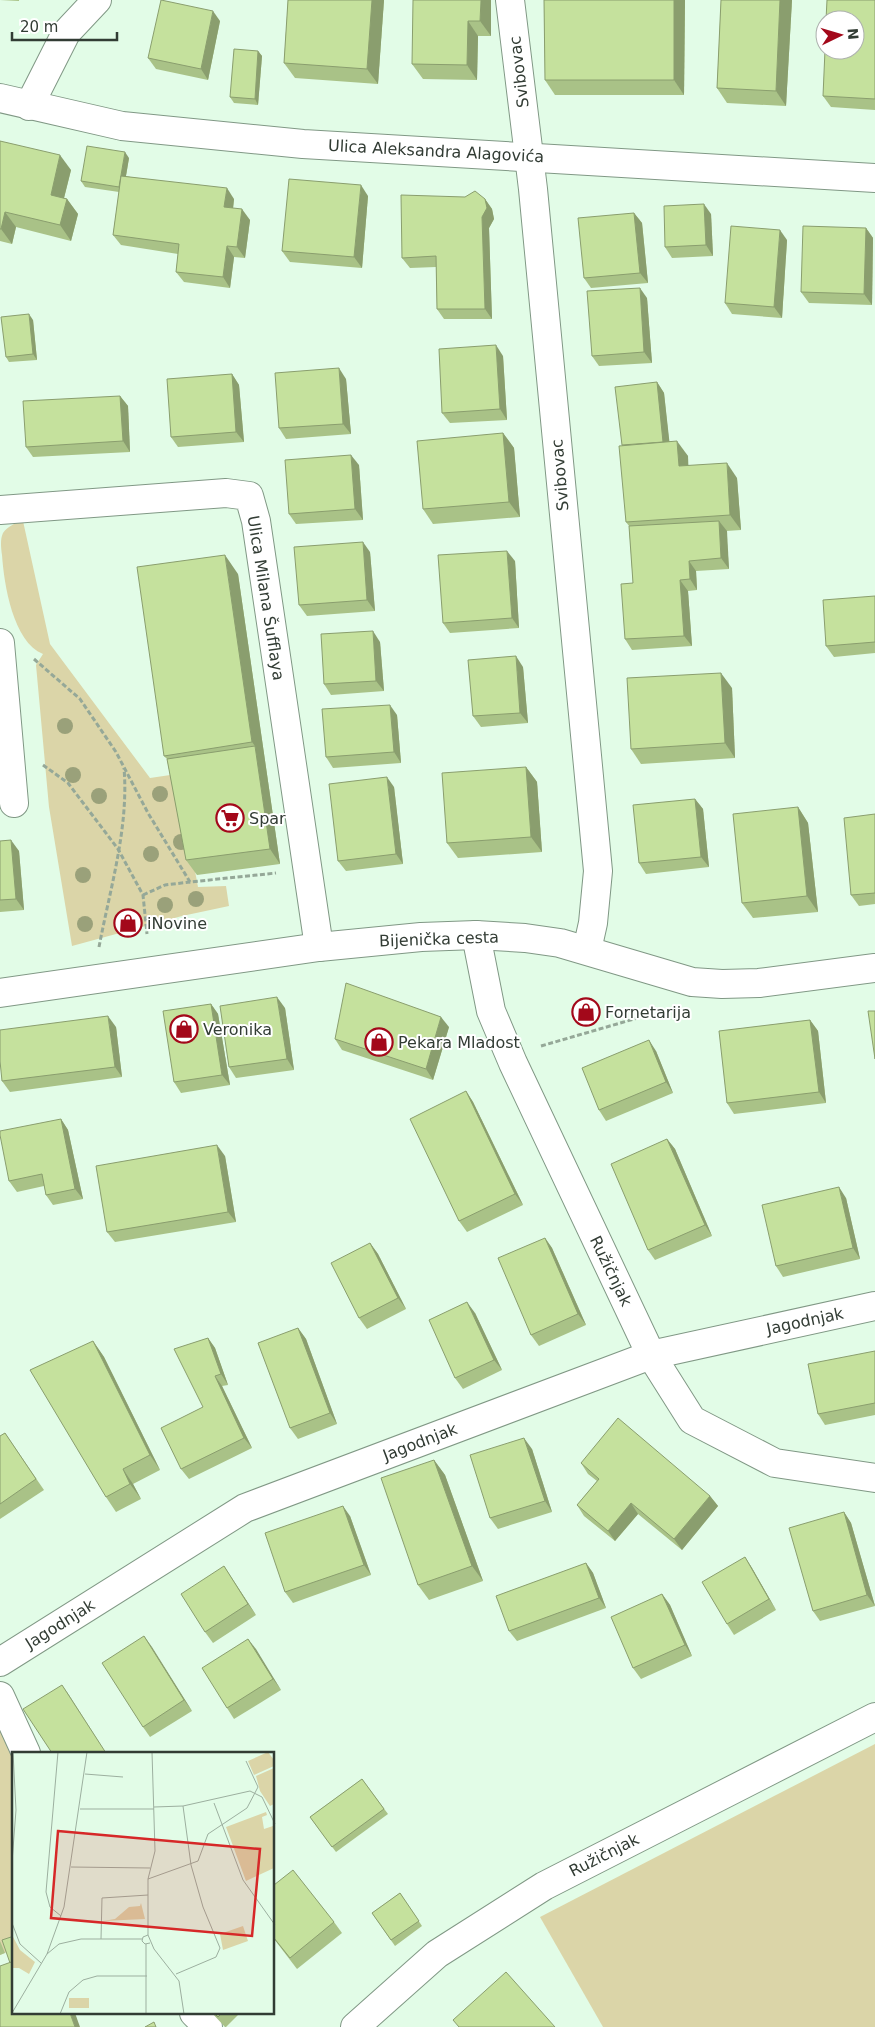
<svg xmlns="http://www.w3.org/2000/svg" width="875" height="2027" font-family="'DejaVu Sans',sans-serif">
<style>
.green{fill:#dbd5a8}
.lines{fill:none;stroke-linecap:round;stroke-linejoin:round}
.minor-casing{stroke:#809885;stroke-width:30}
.major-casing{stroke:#809885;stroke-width:30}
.path{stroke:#95a898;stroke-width:3;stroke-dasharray:5 2.5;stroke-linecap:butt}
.minor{stroke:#fff;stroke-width:28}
.major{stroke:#fff;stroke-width:28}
.tree{fill:#9aa17a}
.wall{fill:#a9c287}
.shaded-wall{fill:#8a9e6e}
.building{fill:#c5e19d;stroke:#8a9e6e}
.labels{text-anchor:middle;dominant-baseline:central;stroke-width:4;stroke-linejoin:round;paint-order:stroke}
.street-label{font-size:16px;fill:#323c34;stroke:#fff}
.poi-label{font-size:16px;fill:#323c34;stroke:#fff;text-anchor:start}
.inset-road{fill:none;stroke:#9caf9f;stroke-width:1}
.view{fill:#d62828;fill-opacity:0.15;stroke:#d62828;stroke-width:2.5}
.inset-edge{fill:none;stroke:#323c34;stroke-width:2.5}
</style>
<rect width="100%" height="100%" fill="#e2fce7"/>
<g class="green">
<path d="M23,521L50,644L150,778L177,774L198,887L226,886L229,906L182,916L72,946L49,807L36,665L43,654C13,642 4,584 2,555C1,548 0,539 3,533C8,526 15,523 23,521Z"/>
<polygon points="0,1729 14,1760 14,1949 0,1955"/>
<polygon points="875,1744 875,2027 603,2027 540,1917"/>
</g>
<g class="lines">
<g class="minor-casing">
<g id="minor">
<polyline points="510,0 533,189 598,871 593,923 587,950"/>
<polyline points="0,98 122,126 303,144 875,178"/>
<polyline points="29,106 66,33 97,0"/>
<polyline points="0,510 226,493 249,496 256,521 319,947"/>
<polyline points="0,643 14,803"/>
<polyline points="476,935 491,1011 513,1063 651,1355 692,1420 775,1463 875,1478"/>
<polyline points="0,1662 245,1508 651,1355 875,1306"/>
<polyline points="0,1696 26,1753"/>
<polyline points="194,2013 208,2027"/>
<polyline points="355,2027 437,1954 544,1886 875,1717"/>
</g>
</g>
<g class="major-casing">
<polyline id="major" points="0,993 319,947 421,937 476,935 525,938 560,943 692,982 722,984 759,983 875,968"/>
</g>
<g class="path">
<polyline points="34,659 80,699 116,752 148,813 190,882 276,873"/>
<polyline points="43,765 68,783 118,849 143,895 147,934"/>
<polyline points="143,895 165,885 190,882"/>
<path d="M99,947C110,889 129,827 124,768"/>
<polyline points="541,1046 641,1017"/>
</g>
<use href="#minor" class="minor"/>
<use href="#major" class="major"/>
</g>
<g class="tree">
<circle cx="65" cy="726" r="8"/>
<circle cx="73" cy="775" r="8"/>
<circle cx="160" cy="794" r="8"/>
<circle cx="99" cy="796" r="8"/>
<circle cx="181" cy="842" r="8"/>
<circle cx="151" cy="854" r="8"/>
<circle cx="83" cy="875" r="8"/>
<circle cx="196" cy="899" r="8"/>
<circle cx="165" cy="905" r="8"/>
<circle cx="85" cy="924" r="8"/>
</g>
<g class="wall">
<polygon points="0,0 19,0 19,1"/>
<polygon points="288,0 384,0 378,84 295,78 284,63"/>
<polygon points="491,0 491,36 478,36 477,80 423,79 412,64"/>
<polygon points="544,0 685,0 684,95 555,95 545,80"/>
<polygon points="721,0 792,0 786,106 727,103 717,88"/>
<polygon points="875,0 875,110 831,107 823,96"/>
<polygon points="220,21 208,80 156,69 148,58"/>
<polygon points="258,51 262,56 258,105 234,103 230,97"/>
<polygon points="0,141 71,170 64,198 67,199 78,214 71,241 16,227 12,244 0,241"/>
<polygon points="129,158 126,176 234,199 233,208 250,220 245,258 234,257 230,288 184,282 176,272 178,254 121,245 113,235 119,192 85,187 81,181"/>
<polygon points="368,196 362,268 290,262 282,251"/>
<polygon points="485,199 492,209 494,219 489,228 492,319 444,319 437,309 436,267 410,268 402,258"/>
<polygon points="634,213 642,223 648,283 591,288 584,278"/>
<polygon points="711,214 713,256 672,258 665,247"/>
<polygon points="866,228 873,238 872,305 809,303 801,292"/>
<polygon points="787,240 782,318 732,314 725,303"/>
<polygon points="647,298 652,363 599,366 592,356"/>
<polygon points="33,320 37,360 9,362 6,357"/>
<polygon points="503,356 507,420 450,423 442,413"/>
<polygon points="232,374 239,385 244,442 178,447 171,437"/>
<polygon points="346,379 351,434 286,439 279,428"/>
<polygon points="657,382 664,393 669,441 688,456 688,466 737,478 741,530 726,531 729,569 696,571 697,590 688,591 692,646 632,650 625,639 633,583 629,526 626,522 622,445"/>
<polygon points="120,396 128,406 130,452 33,457 26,447"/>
<polygon points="503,433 514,448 520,517 433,524 423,509"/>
<polygon points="359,465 363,520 296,524 289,514"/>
<polygon points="370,552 375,611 307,616 299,605"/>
<polygon points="515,561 519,628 450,633 443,623"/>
<polygon points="238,574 280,864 197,875 186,860 167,759 164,756"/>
<polygon points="875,596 875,653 834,657 826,646"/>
<polygon points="380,642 384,691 331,695 324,684"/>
<polygon points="523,667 528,723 481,727 473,716"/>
<polygon points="732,688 735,758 641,764 631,749"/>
<polygon points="397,715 401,763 333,768 326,757"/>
<polygon points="526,767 537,782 542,852 458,858 447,843"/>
<polygon points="394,787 403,864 346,871 338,861"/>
<polygon points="695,799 703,809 709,867 646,874 639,863"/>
<polygon points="798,807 808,823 818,912 753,918 742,903"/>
<polygon points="875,814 875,904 859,906 851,895"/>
<polygon points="0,841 19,851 24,910 0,912"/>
<polygon points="211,1004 218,1014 230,1085 181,1093 174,1082"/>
<polygon points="285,1008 294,1070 236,1078 229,1067"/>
<polygon points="810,1020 818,1031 826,1103 734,1114 727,1103"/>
<polygon points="116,1027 122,1077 10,1092 2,1081"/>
<polygon points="449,1027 433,1080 342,1050 335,1039"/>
<polygon points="656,1051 673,1093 606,1121 599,1110"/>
<polygon points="466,1091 473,1102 523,1205 467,1232 459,1221"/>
<polygon points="61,1119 68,1130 83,1199 53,1205 46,1195 44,1186 17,1192 9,1181"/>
<polygon points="667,1139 675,1149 712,1236 655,1260 648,1250"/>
<polygon points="225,1156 236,1222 115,1242 107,1232"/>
<polygon points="846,1198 860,1259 783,1277 776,1266"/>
<polygon points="545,1238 552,1248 586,1325 539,1346 531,1335"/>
<polygon points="370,1243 378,1254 406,1309 367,1329 359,1318"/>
<polygon points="475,1313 502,1370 463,1389 455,1378"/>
<polygon points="298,1328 306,1339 337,1424 298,1439 290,1428"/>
<polygon points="208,1338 215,1348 228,1385 222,1386 252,1448 189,1479 181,1469 203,1407"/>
<polygon points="93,1341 104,1357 160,1470 133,1484 141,1499 116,1512 106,1497"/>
<polygon points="875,1351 875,1415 825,1425 818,1414"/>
<polygon points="5,1433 44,1490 0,1519 0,1436"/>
<polygon points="532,1449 552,1512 498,1529 490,1518"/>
<polygon points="434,1460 445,1475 483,1581 429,1600 418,1585"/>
<polygon points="581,1463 710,1496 718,1506 682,1550 638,1514 615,1541 584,1516 577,1505 597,1481 588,1474"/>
<polygon points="844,1512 851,1523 875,1606 820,1621 813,1611"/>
<polygon points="350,1516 371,1575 293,1603 285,1592"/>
<polygon points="745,1557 752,1568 776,1610 734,1635 727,1624"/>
<polygon points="586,1563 593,1573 606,1608 517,1641 509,1631"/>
<polygon points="224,1566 256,1615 213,1643 205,1632"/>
<polygon points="662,1594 670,1605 692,1656 641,1679 633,1668"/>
<polygon points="144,1636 192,1711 150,1737 143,1727"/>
<polygon points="248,1639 281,1690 234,1719 227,1708"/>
<polygon points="362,1779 388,1814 336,1852 310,1817"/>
<polygon points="274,1885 334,1922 342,1933 297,1969 274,1939"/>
<polygon points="400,1893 422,1926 395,1946 372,1913"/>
<polygon points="0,1941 5,1953 0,1955"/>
<polygon points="212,2013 240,2013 226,2027 225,2027"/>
</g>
<g class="shaded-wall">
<polygon points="372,0 384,0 378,84 367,69"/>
<polygon points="481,0 491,0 491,36 480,21"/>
<polygon points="674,0 685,0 684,95 674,80"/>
<polygon points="780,0 792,0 786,106 776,91"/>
<polygon points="213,11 220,21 208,80 201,69"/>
<polygon points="468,21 478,36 477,80 467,65"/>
<polygon points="258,51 262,56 258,105 255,99"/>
<polygon points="125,152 129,158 123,193 119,187"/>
<polygon points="60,155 71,170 61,210 51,195"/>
<polygon points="361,185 368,196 362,268 354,257"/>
<polygon points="227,188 234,199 232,218 224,207"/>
<polygon points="67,199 78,214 71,241 60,225"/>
<polygon points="485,199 492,209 494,219 489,228 492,319 485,309 482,217"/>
<polygon points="704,204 711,214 713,256 706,245"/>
<polygon points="242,209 250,220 245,258 237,247"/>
<polygon points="5,212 16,227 12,244 1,229"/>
<polygon points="634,213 642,223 648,283 640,273"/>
<polygon points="866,228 873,238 872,305 864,294"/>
<polygon points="780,230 787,240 782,318 774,307"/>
<polygon points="227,246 234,257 230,288 223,277"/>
<polygon points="640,288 647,298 652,363 644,352"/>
<polygon points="29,314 33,320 37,360 33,354"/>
<polygon points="496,345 503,356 507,420 500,409"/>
<polygon points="339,368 346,379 351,434 343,424"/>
<polygon points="232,374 239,385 244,442 236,432"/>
<polygon points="657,382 664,393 671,456 663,446"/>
<polygon points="120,396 128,406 130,452 123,441"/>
<polygon points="503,433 514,448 520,517 509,502"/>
<polygon points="677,441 688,456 689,481 679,466"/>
<polygon points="351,455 359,465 363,520 355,509"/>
<polygon points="727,463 737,478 741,530 730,515"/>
<polygon points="719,521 727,531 729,569 721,558"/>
<polygon points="363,542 370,552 375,611 367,600"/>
<polygon points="507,551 515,561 519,628 512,618"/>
<polygon points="225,555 238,574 280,864 270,849 255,746 252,742"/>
<polygon points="689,561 696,571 697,590 690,579"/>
<polygon points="680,580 688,591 692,646 684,636"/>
<polygon points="373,631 380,642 384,691 376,681"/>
<polygon points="516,656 523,667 528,723 520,713"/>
<polygon points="721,673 732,688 735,758 725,743"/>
<polygon points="390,705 397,715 401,763 394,752"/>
<polygon points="526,767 537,782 542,852 531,837"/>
<polygon points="387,777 394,787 403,864 396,854"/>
<polygon points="695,799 703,809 709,867 701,857"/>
<polygon points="798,807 808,823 818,912 807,896"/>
<polygon points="11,840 19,851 24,910 16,899"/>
<polygon points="277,997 285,1008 294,1070 287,1059"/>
<polygon points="211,1004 218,1014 230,1085 222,1075"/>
<polygon points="108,1016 116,1027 122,1077 115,1067"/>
<polygon points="441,1017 449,1027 433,1080 426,1069"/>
<polygon points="810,1020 818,1031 826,1103 819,1092"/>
<polygon points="649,1040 656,1051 673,1093 666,1082"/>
<polygon points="466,1091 473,1102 523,1205 515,1194"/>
<polygon points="61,1119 68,1130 83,1199 75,1189"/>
<polygon points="667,1139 675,1149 712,1236 705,1225"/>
<polygon points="217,1145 225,1156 236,1222 228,1212"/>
<polygon points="839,1187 846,1198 860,1259 853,1248"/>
<polygon points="545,1238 552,1248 586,1325 578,1314"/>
<polygon points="370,1243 378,1254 406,1309 398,1298"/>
<polygon points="467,1302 475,1313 502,1370 494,1360"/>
<polygon points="298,1328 306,1339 337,1424 330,1413"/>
<polygon points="208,1338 215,1348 228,1385 221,1374"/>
<polygon points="93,1341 104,1357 160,1470 150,1455"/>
<polygon points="215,1376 222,1386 252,1448 244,1438"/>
<polygon points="524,1438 532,1449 552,1512 545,1501"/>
<polygon points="434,1460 445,1475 483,1581 472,1566"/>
<polygon points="123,1469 133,1484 141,1499 130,1484"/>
<polygon points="710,1496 718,1506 682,1550 674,1539"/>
<polygon points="631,1503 638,1514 615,1541 608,1531"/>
<polygon points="343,1506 350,1516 371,1575 364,1565"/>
<polygon points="844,1512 851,1523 875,1606 867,1595"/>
<polygon points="745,1557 752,1568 776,1610 769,1599"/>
<polygon points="586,1563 593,1573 606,1608 599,1598"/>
<polygon points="224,1566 231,1577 256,1615 248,1604"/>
<polygon points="662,1594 670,1605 692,1656 685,1645"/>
<polygon points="144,1636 152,1647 192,1711 184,1700"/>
<polygon points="248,1639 256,1649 281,1690 273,1679"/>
<polygon points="62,1685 69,1695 106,1753"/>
<polygon points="70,2013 75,2013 80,2027 75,2027"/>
</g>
<g class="building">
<polygon points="161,0 213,11 201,69 148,58"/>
<polygon points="288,0 372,0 367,69 284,63"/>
<polygon points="413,0 481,0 480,21 468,21 467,65 412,64"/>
<polygon points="544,0 674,0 674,80 545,80"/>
<polygon points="721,0 780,0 776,91 717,88"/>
<polygon points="827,0 875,0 875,99 823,96 825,50 855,50 855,20 826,20"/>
<polygon points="234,49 258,51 255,99 230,97"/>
<polygon points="0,141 60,155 51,195 67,199 60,225 5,212 1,229 0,229"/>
<polygon points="87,146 125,152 119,187 81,181"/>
<polygon points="121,176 227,188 224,207 242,209 237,247 227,246 223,277 176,272 179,244 113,235"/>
<polygon points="289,179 361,185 354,257 282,251"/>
<polygon points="475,191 485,199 487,208 482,217 485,309 437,309 436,256 402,258 401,195 465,197"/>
<polygon points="704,204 706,245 665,247 664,206"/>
<polygon points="634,213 640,273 584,278 578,218"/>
<polygon points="731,226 780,230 774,307 725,303"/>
<polygon points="803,226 866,228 864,294 801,292"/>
<polygon points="640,288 644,352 592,356 587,291"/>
<polygon points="29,314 33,354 6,357 1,317"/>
<polygon points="496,345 500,409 442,413 439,349"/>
<polygon points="339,368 343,424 279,428 275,373"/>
<polygon points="232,374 236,432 171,437 167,379"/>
<polygon points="657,382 663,442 622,445 615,387"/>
<polygon points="120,396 123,441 26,447 23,401"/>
<polygon points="503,433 509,502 423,509 417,441"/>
<polygon points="677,441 679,466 727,463 730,515 626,522 619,446"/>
<polygon points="351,455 355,509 289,514 285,460"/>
<polygon points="719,521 721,558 689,561 690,579 680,580 684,636 625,639 621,584 633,583 629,526"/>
<polygon points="363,542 367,600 299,605 294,547"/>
<polygon points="507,551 512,618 443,623 438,555"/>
<polygon points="225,555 252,742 164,756 137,567"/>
<polygon points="875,596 875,642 826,646 823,600"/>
<polygon points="373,631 376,681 324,684 321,634"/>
<polygon points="516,656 520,713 473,716 468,660"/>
<polygon points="721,673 725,743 631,749 627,678"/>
<polygon points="390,705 394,752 326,757 322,709"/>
<polygon points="255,746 270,849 186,860 167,759"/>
<polygon points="526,767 531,837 447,843 442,773"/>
<polygon points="387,777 396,854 338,861 329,784"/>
<polygon points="695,799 701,857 639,863 633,805"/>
<polygon points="798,807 807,896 742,903 733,814"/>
<polygon points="875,814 875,893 851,895 844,818"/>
<polygon points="11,840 16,899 0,900 0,841"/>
<polygon points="346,983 441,1017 426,1069 335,1039"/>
<polygon points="277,997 287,1059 229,1067 220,1006"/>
<polygon points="211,1004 222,1075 174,1082 163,1011"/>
<polygon points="868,1011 875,1011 875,1059"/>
<polygon points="108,1016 115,1067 2,1081 0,1061 0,1030"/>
<polygon points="810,1020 819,1092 727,1103 719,1031"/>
<polygon points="649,1040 666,1082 599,1110 582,1068"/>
<polygon points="466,1091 515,1194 459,1221 410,1119"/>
<polygon points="61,1119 75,1189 46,1195 42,1174 9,1181 0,1135 0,1131"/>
<polygon points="667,1139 705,1225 648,1250 611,1164"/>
<polygon points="217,1145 228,1212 107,1232 96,1166"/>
<polygon points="839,1187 853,1248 776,1266 762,1205"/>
<polygon points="545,1238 578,1314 531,1335 498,1258"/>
<polygon points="370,1243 398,1298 359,1318 331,1263"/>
<polygon points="467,1302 494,1360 455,1378 429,1320"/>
<polygon points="298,1328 330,1413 290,1428 258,1343"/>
<polygon points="208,1338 221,1374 215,1376 244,1438 181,1469 161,1428 203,1407 174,1349"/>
<polygon points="93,1341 150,1455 123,1469 130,1484 106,1497 30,1370"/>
<polygon points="875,1351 875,1403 818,1414 808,1364"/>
<polygon points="618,1418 710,1496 674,1539 631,1503 608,1531 577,1505 599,1479 581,1463"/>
<polygon points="5,1433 36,1479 0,1504 0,1436"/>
<polygon points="524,1438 545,1501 490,1518 470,1455"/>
<polygon points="434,1460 472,1566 418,1585 381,1478"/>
<polygon points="343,1506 364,1565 285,1592 265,1533"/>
<polygon points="844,1512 867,1595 813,1611 789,1528"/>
<polygon points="745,1557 769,1599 727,1624 702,1582"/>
<polygon points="586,1563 599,1598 509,1631 496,1596"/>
<polygon points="224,1566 248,1604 205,1632 181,1594"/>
<polygon points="662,1594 685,1645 633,1668 611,1617"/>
<polygon points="144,1636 184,1700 143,1727 102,1663"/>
<polygon points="248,1639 273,1679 227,1708 202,1668"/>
<polygon points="62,1685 106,1753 52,1753 23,1709"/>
<polygon points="362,1779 384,1809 332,1847 310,1817"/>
<polygon points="293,1870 334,1922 290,1958 274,1938 274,1885"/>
<polygon points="400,1893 419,1921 391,1940 372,1913"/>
<polygon points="14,1936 14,1961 10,1963 2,1940"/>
<polygon points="14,1961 14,2013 70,2013 75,2027 0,2027 0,1966"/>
<polygon points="506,1972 555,2027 459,2027 453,2020"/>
<polygon points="214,2013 222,2013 218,2017"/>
<polygon points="154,2022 156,2027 145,2027"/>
</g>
<defs>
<g id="supermarket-ring" transform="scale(1.4375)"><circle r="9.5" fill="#fff" stroke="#a3081a" stroke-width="1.5"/><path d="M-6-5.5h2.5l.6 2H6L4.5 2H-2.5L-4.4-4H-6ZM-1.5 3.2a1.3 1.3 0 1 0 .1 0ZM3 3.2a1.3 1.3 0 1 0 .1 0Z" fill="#a3081a"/></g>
<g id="shop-ring" transform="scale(1.4375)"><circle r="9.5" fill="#fff" stroke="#a3081a" stroke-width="1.5"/><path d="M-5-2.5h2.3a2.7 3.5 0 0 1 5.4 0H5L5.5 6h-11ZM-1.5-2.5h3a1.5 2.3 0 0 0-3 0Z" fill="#a3081a"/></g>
</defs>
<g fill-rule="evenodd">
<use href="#supermarket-ring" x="230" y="818"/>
<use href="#shop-ring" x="128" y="923"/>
<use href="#shop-ring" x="586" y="1012"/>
<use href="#shop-ring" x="184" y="1029"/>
<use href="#shop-ring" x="379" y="1042"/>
</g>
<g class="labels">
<g class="street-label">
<text transform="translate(519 72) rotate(-97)">Svibovac</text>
<text transform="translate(436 151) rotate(3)">Ulica Aleksandra Alagovića</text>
<text transform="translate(560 475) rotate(-95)">Svibovac</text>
<text transform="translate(266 598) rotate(81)">Ulica Milana Šufflaya</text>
<text transform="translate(439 939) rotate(-2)">Bijenička cesta</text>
<text transform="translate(611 1271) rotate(64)">Ružičnjak</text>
<text transform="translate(805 1321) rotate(-12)">Jagodnjak</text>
<text transform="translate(420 1442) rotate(-21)">Jagodnjak</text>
<text transform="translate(60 1624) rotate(-32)">Jagodnjak</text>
<text transform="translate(604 1855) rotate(-27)">Ružičnjak</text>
</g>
<g class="poi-label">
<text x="249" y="818">Spar</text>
<text x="147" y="923">iNovine</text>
<text x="605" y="1012">Fornetarija</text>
<text x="203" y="1029">Veronika</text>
<text x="398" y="1042">Pekara Mladost</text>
</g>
</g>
<g transform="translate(12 1752)">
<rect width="262" height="262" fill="#e2fce7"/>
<path d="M256,0L262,8V14L242,23L236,9ZM262,16V52L258,54L248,39L244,24ZM254,60L255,63L250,65L252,77L261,74L262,77V116L234,129L214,75ZM129,151L133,167L91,169L103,167L117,155L128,154ZM231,174L236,189L211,198L208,182ZM0,183L8,198L23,210L17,222L7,216H0ZM57,246H77V256H57Z" fill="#dbd5a8"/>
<path class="inset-road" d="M46,0L34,140L38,155L49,164M140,0L143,99L136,127V183L142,197L167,229L172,262M73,22L111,25M202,51L231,128L263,173M142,55L171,54L238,39L250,45L263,72M68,57H142M0,110L4,58L1,0M59,115L138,116M136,127L186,109L196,82L235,56L246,35L234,9M0,171L8,192L29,211M136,183L131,185L130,189L133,192L138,191M89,187L90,146L136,143M35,202L52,155L75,0M164,222L204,205L208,196L191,155L179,113L171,54M0,261L35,202L47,192L69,187H130M48,262L57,240L71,228L85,224H135M134,262V192"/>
<path class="view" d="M46,79L248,97L240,184L39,166Z"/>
<rect width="262" height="262" class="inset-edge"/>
</g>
<g transform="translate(840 35) rotate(85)"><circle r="24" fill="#ffffff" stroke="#adb1ae"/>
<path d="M0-4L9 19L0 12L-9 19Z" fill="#a3081a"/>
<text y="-8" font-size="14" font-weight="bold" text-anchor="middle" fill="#323c34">N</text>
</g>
<path d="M12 32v8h105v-8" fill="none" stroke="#323c34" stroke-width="2.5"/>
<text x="20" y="32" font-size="15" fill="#323c34" stroke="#ffffff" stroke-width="4" paint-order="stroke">20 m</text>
</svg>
